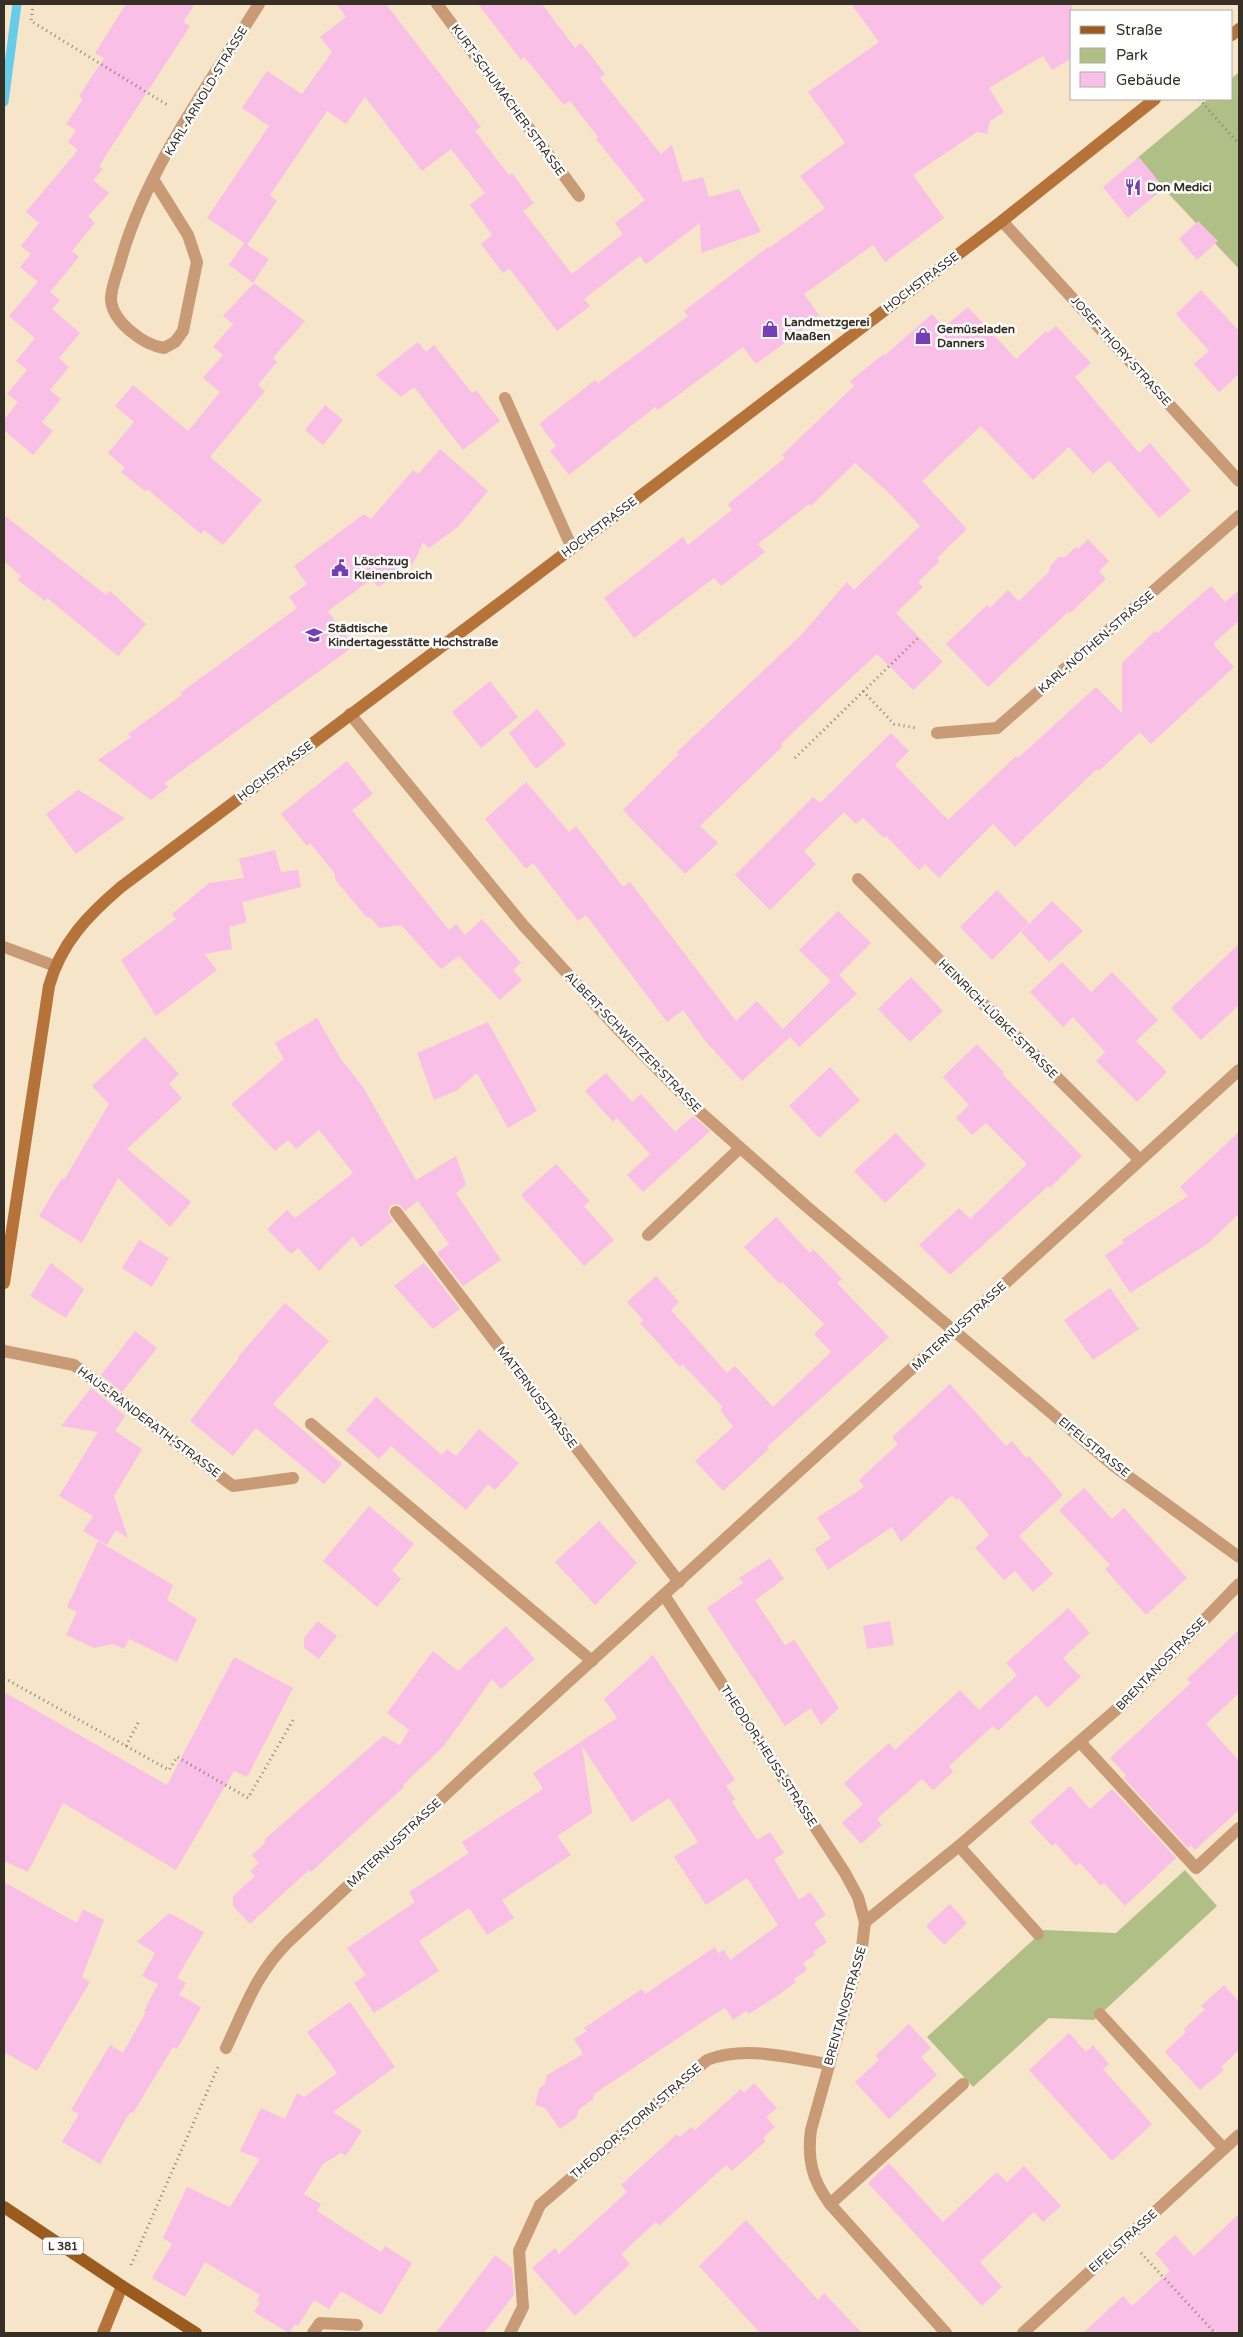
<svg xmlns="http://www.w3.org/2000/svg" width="1243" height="2337" font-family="'Varela Round',sans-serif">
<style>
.green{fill:#b0bf85}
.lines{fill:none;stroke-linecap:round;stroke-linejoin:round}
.stream{stroke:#65ccea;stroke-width:9}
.building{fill:#f9bfe6}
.path{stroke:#8d816f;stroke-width:3;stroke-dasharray:1 4;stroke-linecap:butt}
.lane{stroke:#c89a76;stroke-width:12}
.street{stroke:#c89a76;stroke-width:12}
.secondary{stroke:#b57239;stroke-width:12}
.primary{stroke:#9c5b1e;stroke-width:12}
.labels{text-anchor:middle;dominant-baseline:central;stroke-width:5;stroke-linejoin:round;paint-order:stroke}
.shield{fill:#fff;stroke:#726d66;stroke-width:1}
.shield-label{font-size:11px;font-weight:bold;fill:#362f25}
.street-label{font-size:12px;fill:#362f25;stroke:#fff}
.poi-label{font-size:12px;font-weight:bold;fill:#362f25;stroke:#fff;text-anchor:start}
</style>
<rect width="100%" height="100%" fill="#f7e5ca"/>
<g class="green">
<polygon points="1239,72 1239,269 1136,159 1208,99 1232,99 1232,78"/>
<polygon points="1185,1870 1217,1906 1094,2020 1049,2018 973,2087 927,2037 1044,1930 1116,1933"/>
</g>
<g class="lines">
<polyline class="stream" points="4,102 17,4"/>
</g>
<g class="building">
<polygon points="126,4 195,4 183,22 190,26 99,166 103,169 93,180 109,193 88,216 95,223 72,251 79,257 50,292 60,300 52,309 80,333 59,358 69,367 50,390 61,399 42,422 53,431 33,455 4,430 4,420 18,402 7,394 27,370 16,361 35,338 9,316 38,282 20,267 31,254 21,246 39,223 26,212 78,150 68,142 76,130 66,124 83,99 79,96 104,58 95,53"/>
<polygon points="336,4 386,4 481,127 475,131 509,175 512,173 534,203 523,211 572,274 623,234 615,223 645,200 596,139 598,137 570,101 564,105 524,57 521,60 478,4 542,4 575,48 581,43 605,74 600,78 661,154 672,145 683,182 703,177 709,197 739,189 761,232 701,253 700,223 646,264 640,256 584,299 590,306 557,331 509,268 503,273 481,244 492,235 470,205 485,193 451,149 422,171 365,97 346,124 327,111 270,195 277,201 247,245 269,259 253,283 229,265 244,243 246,244 207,218 269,126 242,108 267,71 302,94 332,52 320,37 346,17"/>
<polygon points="851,4 1072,4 1072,58 1052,70 1043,56 989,88 1004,112 990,121 987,134 977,132 913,175 944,218 885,262 873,245 804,294 819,315 807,324 809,325 756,364 743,347 658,410 655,407 569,475 550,451 556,446 539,424 595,380 598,383 688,316 684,311 769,246 769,248 825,208 800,176 845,143 808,92 879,42"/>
<polygon points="1139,157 1164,188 1128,218 1103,187"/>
<polygon points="1198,221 1218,241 1197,260 1179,239"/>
<polygon points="254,283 305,321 273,358 277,362 258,385 265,391 210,457 262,500 223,545 204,530 201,534 147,489 145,491 121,472 125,468 108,453 134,422 115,406 133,385 188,431 220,392 203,378 223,355 213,347 233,324 223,316"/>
<polygon points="1201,290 1239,331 1239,374 1219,392 1194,364 1209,351 1176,314"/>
<polygon points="968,307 1016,359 1046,331 1048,333 1056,326 1091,363 1075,377 1139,453 1150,443 1191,491 1159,518 1109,460 1093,474 1069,447 1033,480 981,426 922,481 967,529 937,558 940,561 918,582 923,587 896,613 943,662 913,690 877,654 823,704 781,744 783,746 700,826 718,843 685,874 623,810 679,754 677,752 801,635 847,582 854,590 920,526 891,495 855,463 811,506 809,504 758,544 765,552 721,586 714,578 634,638 604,598 683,537 688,545 732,510 728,504 785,458 782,455 854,386 850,381 884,354 885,355 932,314 944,327"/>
<polygon points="418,342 426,352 434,345 472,393 476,390 500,421 463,450 414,387 401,397 376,375"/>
<polygon points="325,405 343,420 323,445 305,430"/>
<polygon points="440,449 488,491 458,527 429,548 423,543 413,563 391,579 378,587 372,579 328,611 354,646 165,783 168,787 151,800 98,760 131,737 128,734 182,695 180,693 297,608 289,597 307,584 294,566 364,514 371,519 413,470 418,474"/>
<polygon points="4,515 106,595 110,591 146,624 118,656 47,598 45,601 18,580 21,576 4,561"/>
<polygon points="1088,539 1109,561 1099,571 1106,579 1069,614 1068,612 988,687 946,644 987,605 990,608 1008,590 1019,601 1049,572 1050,566 1059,557 1065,557 1076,547 1078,549"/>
<polygon points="1211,586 1225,602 1239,590 1239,621 1213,644 1234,667 1151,744 1140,732 1099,771 1097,769 1015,847 993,824 939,878 925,864 919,870 886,836 884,838 863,818 856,824 844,812 804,851 816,864 770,910 735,875 813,797 820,803 891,733 909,751 895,765 948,820 1016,756 1018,758 1096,687 1122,713 1122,663 1155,631 1157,633"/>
<polygon points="490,681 518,717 481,748 452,712"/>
<polygon points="537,709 566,744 536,769 509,733"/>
<polygon points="347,761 373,794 352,810 449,930 456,924 465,935 482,919 521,963 513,970 522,980 500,1000 459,956 441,969 401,925 379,928 371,918 366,917 335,879 335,874 310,843 307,846 281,814"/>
<polygon points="526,782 569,832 576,826 623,887 630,882 736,1021 757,1001 783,1029 831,981 799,950 838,911 871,943 839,975 857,994 799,1047 790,1037 742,1081 706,1042 683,1010 667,1022 586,915 578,921 533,863 526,869 485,819"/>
<polygon points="78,790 125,818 76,854 46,814"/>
<polygon points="275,850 281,872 298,870 301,887 242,902 247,922 229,927 232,949 204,954 217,970 156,1016 121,960 176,919 172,914 209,883 244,878 239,859"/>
<polygon points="997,890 1029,923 992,960 960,927"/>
<polygon points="1052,901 1083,931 1049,962 1021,932"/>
<polygon points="1239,944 1239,1005 1201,1040 1171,1008"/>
<polygon points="1062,962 1091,992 1112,972 1158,1020 1136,1041 1167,1072 1137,1102 1096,1061 1105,1052 1073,1017 1063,1027 1030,992"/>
<polygon points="911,977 943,1011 910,1042 878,1009"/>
<polygon points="317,1018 341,1059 363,1087 416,1180 456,1156 466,1185 456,1193 501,1260 463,1286 437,1253 449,1244 418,1201 405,1211 399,1204 391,1205 388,1213 393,1221 361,1247 353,1237 319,1271 298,1248 291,1254 267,1229 287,1210 295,1218 353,1173 319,1130 296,1149 288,1140 275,1151 231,1104 284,1059 275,1043"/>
<polygon points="488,1022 537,1111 508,1128 477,1073 456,1091 434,1100 417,1053"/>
<polygon points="145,1037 179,1074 169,1084 182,1098 127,1149 191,1202 170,1227 118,1178 82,1243 39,1216 62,1178 64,1180 109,1104 92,1086"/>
<polygon points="977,1044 1004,1073 1003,1075 1082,1156 1050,1188 1048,1186 950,1275 919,1245 959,1208 970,1219 1027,1164 986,1123 972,1135 956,1118 969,1105 943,1077"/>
<polygon points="830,1067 860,1100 819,1138 789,1106"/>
<polygon points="606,1073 632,1102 641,1094 675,1132 693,1116 710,1131 643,1192 627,1175 650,1154 617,1118 613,1122 585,1091"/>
<polygon points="1239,1132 1239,1214 1207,1244 1130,1293 1105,1255 1124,1243 1122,1240 1188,1196 1180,1187"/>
<polygon points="896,1133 926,1165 885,1203 854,1171"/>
<polygon points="556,1164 590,1201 584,1206 614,1240 584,1266 521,1195"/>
<polygon points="776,1217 810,1253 813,1249 842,1279 837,1283 889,1337 767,1447 769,1449 723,1491 695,1461 733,1427 720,1410 723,1407 682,1364 680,1367 640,1323 643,1320 627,1302 656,1276 679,1302 671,1310 727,1373 735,1366 773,1407 831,1352 814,1334 824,1324 782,1282 780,1284 744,1247"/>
<polygon points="139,1240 169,1258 152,1287 122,1268"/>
<polygon points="51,1263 84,1289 66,1318 30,1296"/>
<polygon points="424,1263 460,1309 433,1329 394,1286"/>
<polygon points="1110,1288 1139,1329 1093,1360 1064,1320"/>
<polygon points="285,1303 329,1341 273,1404 342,1464 324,1484 256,1428 233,1456 190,1421 239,1358 238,1357"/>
<polygon points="135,1331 157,1348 122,1392 101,1375"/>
<polygon points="950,1384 1006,1446 1012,1441 1026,1458 1029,1456 1063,1495 1019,1536 1053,1574 1033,1592 1015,1571 1004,1580 975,1548 989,1535 959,1498 957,1500 952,1495 901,1542 892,1527 828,1570 815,1549 831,1538 817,1518 864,1487 859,1480 898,1444 892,1437"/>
<polygon points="91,1388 125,1416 115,1431 142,1449 114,1496 128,1538 116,1530 107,1545 83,1531 93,1516 59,1496 98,1432 61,1426"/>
<polygon points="376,1397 442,1455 447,1449 456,1456 479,1429 519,1463 495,1490 488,1484 466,1510 391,1446 379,1459 346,1430"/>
<polygon points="1084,1488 1112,1519 1124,1508 1187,1578 1146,1615 1105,1569 1110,1565 1059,1510"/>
<polygon points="369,1506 414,1544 392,1570 401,1579 377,1607 323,1561"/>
<polygon points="599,1521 637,1563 595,1605 555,1562"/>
<polygon points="98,1541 173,1585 167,1600 197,1619 177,1662 129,1639 124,1649 113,1644 94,1648 66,1635 77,1612 67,1607"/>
<polygon points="770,1558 784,1579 755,1600 744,1584 785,1645 794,1640 798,1645 839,1708 821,1725 811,1708 785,1726 707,1608 743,1583 739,1578"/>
<polygon points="1068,1608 1090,1633 1063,1658 1081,1677 1047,1708 1036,1695 998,1731 993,1726 949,1766 953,1772 933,1790 922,1779 877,1819 882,1825 861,1844 842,1823 863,1804 844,1783 889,1743 895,1750 960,1690 979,1710 1017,1675 1006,1663"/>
<polygon points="318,1621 337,1636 319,1659 304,1648 304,1638"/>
<polygon points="890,1621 894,1645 867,1649 863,1626"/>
<polygon points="506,1626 535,1659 501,1689 492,1679 443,1747 403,1785 404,1787 311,1872 309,1870 250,1924 233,1906 233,1896 255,1876 250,1871 259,1863 252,1855 266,1842 264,1840 383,1736 400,1745 409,1730 387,1713 433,1651 458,1671"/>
<polygon points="1239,1630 1239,1693 1206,1724 1239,1761 1239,1810 1195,1850 1191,1845 1188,1848 1124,1778 1126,1775 1110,1758 1191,1683 1187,1679"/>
<polygon points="653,1655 735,1780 726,1786 735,1799 732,1802 757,1840 770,1832 784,1853 774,1859 799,1900 810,1892 826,1915 814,1923 827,1942 813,1952 815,1955 803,1963 807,1970 794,1979 796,1982 777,1996 749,2014 746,2011 733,2020 725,2008 713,2015 594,2094 593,2099 578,2110 577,2117 560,2129 545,2108 535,2105 539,2089 545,2084 547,2075 583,2054 574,2039 587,2031 584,2028 642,1989 645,1994 715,1947 718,1953 724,1950 730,1960 778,1925 747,1878 706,1905 674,1857 698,1842 669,1798 632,1822 582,1746 592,1813 557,1836 571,1855 502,1900 514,1918 487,1935 469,1908 419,1941 439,1971 374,2013 354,1983 366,1975 347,1948 415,1902 409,1892 469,1853 462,1842 543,1789 533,1773 617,1718 604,1699"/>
<polygon points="234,1657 293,1688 247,1777 234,1771 176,1870 63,1803 28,1872 4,1861 4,1692 167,1785"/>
<polygon points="1070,1786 1090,1809 1112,1789 1176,1858 1125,1906 1104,1883 1101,1886 1080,1863 1076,1866 1055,1843 1052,1846 1030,1822"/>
<polygon points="4,1882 77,1923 83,1909 104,1920 82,1977 90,1982 37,2071 4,2052"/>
<polygon points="950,1904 967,1923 944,1945 926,1926"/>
<polygon points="169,1913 204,1932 177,1978 186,1983 179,1995 201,2007 177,2049 173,2047 133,2113 130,2112 100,2164 62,2142 79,2114 71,2110 110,2045 123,2053 146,2012 144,2011 158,1984 142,1976 155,1953 137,1942"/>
<polygon points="1224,1985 1239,2002 1239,2050 1221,2067 1224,2070 1200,2090 1165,2052 1186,2032 1184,2029 1205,2009 1201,2006"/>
<polygon points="350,2002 395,2067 333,2112 362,2131 346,2156 341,2153 323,2164 304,2194 321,2204 317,2211 381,2252 385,2246 412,2263 381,2315 341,2291 329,2309 314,2300 298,2326 295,2324 289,2333 254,2312 260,2302 257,2300 260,2295 205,2262 185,2297 152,2278 172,2244 163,2238 187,2187 230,2207 260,2159 240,2151 261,2108 285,2119 297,2093 304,2097 337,2073 307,2032"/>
<polygon points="909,2024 931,2048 921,2057 937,2075 889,2119 855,2082 879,2060 875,2056"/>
<polygon points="1069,2033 1086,2052 1093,2045 1109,2064 1103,2069 1152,2124 1112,2161 1029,2070"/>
<polygon points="754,2083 777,2108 766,2117 775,2127 763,2138 766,2141 732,2171 726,2165 659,2226 656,2222 621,2254 630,2264 575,2316 532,2268 555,2248 559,2254 627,2192 621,2185 677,2134 680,2137 691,2127 695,2130 741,2089 744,2093"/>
<polygon points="889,2163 943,2222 997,2172 1007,2182 1024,2166 1061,2206 1043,2222 1034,2212 980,2262 1002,2287 982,2306 868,2183"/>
<polygon points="1239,2214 1239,2333 1083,2333 1123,2296 1132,2306 1170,2271 1155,2253 1175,2235 1194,2256"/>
<polygon points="746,2220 818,2300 824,2293 862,2333 760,2333 699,2266"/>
<polygon points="495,2255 512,2268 514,2295 484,2333 436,2333"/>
</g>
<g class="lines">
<g class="path">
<polyline points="33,4 31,21 169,106"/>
<polyline points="1199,99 1239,144"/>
<polyline points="863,691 894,724 916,728"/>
<polyline points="795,758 919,637"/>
<polyline points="4,1678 169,1770 177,1757 248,1798 293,1720"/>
<polyline points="126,1746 139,1721"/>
<polyline points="1141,2253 1215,2333"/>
<polyline points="131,2265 218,2067"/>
</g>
<g class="lane">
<polyline points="505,398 572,548"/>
<polyline points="396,1212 679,1582"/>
<polyline points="648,1235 740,1148"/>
<polyline points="4,1351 74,1365 233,1486 293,1478"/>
<polyline points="311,1424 592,1661"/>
<polyline points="1080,1742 1196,1868 1239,1828"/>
<polyline points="959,1846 1038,1934"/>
<polyline points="1100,2014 1224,2149"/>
<polyline points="830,2204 963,2084"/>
<polyline points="313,2333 320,2323 357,2325"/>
<polyline points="510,2333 523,2307 519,2251 540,2205"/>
</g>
<g class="street">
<polyline points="437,4 579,196"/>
<path d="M153,179L188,235L197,262L183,331L175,342L164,348C144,345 112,322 111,299C111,287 117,274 120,263C145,171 209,84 259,4"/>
<polyline points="1002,221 1239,481"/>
<polyline points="350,714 523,925 617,1028 700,1112 806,1206 1114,1466 1239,1557"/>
<polyline points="937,733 997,728 1239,516"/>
<polyline points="858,879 1139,1159"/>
<polyline points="4,947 55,966"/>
<polyline points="664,1595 845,1873 858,1897 865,1922"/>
<path d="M226,2048C245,2008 256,1974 288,1942L475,1767L1239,1070"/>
<path d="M540,2205L707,2060C746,2045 789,2058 829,2064"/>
<path d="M946,2333L830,2204C812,2180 807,2159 811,2130L862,1947L865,1922L959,1846L1124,1703L1239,1584"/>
<polyline points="1023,2333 1239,2135"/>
</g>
<g class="secondary">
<polyline points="1232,35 1239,29"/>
<path d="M4,1283L49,986C61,943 88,915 121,887L509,596L1002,221L1155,99"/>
<polyline points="103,2333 122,2286"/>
</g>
<polyline class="primary" points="4,2207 122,2286 196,2333"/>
</g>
<defs>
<g id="restaurant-bare" transform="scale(1.35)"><path d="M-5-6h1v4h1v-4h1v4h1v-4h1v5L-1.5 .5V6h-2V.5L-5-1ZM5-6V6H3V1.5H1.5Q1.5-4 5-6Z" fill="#743eb5" stroke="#fff" stroke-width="2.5" paint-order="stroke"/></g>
<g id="shop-bare" transform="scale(1.35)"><path d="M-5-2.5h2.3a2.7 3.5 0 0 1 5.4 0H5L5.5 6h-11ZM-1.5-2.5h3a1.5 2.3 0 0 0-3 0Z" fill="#743eb5" stroke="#fff" stroke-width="2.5" paint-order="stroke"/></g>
<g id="civic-bare" transform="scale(1.35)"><path d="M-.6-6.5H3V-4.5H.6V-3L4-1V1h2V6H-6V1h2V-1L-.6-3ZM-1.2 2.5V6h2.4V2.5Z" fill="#743eb5" stroke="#fff" stroke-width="2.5" paint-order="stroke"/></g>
<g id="school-bare" transform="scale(1.35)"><path d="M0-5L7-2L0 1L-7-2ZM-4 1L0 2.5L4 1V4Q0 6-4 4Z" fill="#743eb5" stroke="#fff" stroke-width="2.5" paint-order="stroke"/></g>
</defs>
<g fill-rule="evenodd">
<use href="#restaurant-bare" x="1133" y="187"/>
<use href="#shop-bare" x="770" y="329"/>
<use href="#shop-bare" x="923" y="336"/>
<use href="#civic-bare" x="340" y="568"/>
<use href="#school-bare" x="314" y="635"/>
</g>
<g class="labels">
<rect class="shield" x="43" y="2237.5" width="40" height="17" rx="4"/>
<g class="shield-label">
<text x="63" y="2246">L 381</text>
</g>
<g class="street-label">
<text transform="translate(206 91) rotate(-59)">KARL-ARNOLD-STRASSE</text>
<text transform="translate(508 100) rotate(54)">KURT-SCHUMACHER-STRASSE</text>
<text transform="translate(921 282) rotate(-37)">HOCHSTRASSE</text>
<text transform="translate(1121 351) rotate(48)">JOSEF-THORY-STRASSE</text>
<text transform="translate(599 527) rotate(-37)">HOCHSTRASSE</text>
<text transform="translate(1096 642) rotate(-41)">KARL-NÖTHEN-STRASSE</text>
<text transform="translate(275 771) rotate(-37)">HOCHSTRASSE</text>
<text transform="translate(998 1019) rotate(45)">HEINRICH-LÜBKE-STRASSE</text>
<text transform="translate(633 1042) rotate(46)">ALBERT-SCHWEITZER-STRASSE</text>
<text transform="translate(959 1326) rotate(-43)">MATERNUSSTRASSE</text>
<text transform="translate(537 1397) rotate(53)">MATERNUSSTRASSE</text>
<text transform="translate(149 1422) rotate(37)">HAUS-RANDERATH-STRASSE</text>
<text transform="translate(1094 1447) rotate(39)">EIFELSTRASSE</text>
<text transform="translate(1161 1664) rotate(-46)">BRENTANOSTRASSE</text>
<text transform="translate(769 1756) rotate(57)">THEODOR-HEUSS-STRASSE</text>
<text transform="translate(394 1843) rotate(-43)">MATERNUSSTRASSE</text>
<text transform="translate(845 2006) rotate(-74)">BRENTANOSTRASSE</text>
<text transform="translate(636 2121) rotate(-41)">THEODOR-STORM-STRASSE</text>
<text transform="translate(1123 2241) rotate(-42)">EIFELSTRASSE</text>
</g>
<g class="poi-label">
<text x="1147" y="187">Don Medici</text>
<text x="784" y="322">Landmetzgerei<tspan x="784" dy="14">Maaßen</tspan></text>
<text x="937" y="329">Gemüseladen<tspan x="937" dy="14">Danners</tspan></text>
<text x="354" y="561">Löschzug<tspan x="354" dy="14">Kleinenbroich</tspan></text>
<text x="328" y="628">Städtische<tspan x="328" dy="14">Kindertagesstätte Hochstraße</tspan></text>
</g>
</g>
<rect width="1243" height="2337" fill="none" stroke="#362f25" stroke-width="10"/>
<rect x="1070" y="10" width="162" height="90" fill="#ffffff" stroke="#afaca8"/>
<rect x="1080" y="26" width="25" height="8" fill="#9c5b1e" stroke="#afaca8"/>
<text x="1116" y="35" font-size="15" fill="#362f25">Straße</text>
<rect x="1080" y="48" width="25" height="15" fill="#b0bf85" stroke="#afaca8"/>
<text x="1116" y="60" font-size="15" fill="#362f25">Park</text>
<rect x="1080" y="72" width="25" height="15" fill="#f9bfe6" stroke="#afaca8"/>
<text x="1116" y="85" font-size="15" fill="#362f25">Gebäude</text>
</svg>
